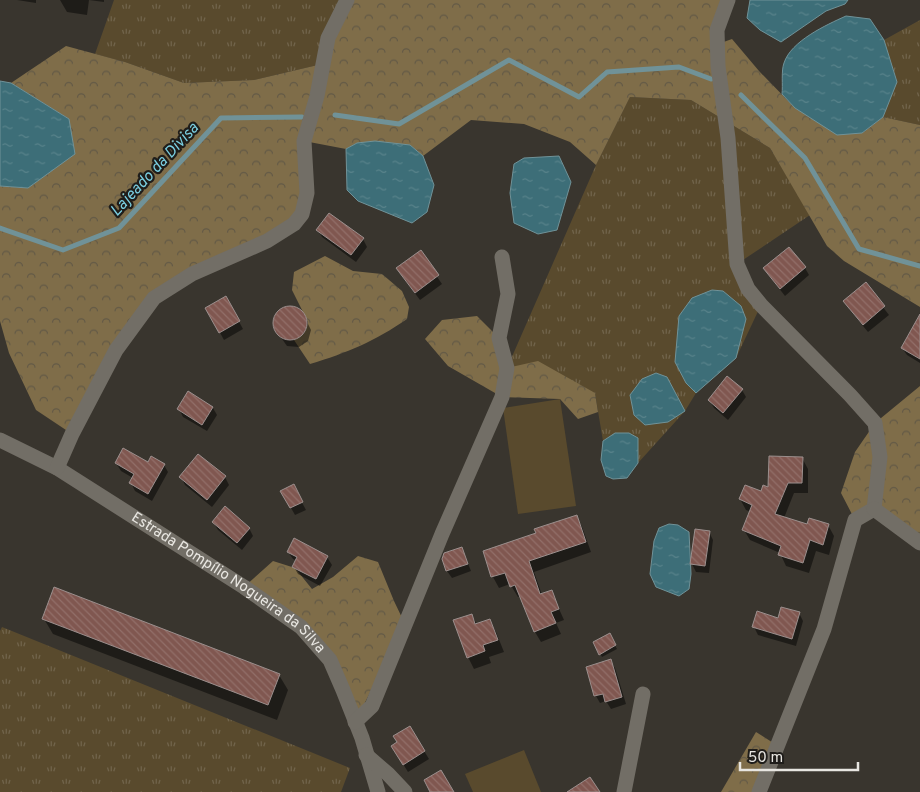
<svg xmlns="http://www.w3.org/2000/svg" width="920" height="792" font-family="Overpass,sans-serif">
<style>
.grass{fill:url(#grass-tufts)}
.forest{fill:url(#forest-crowns)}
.garden{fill:#594a2d}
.water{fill:url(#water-ripples);stroke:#709298}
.shadow{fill:#0007}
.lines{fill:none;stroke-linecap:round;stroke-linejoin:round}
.stream{stroke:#709298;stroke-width:5}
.building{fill:url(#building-back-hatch);stroke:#9b8f8d}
.minor{stroke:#726e66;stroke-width:15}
.labels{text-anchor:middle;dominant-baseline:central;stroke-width:4.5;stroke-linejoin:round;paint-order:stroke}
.street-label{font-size:15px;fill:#e8e6e1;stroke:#1f1d1a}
.water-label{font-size:16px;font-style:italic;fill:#7acee0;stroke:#1f1d1a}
</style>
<defs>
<pattern id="grass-tufts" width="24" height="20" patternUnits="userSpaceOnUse" patternTransform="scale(1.25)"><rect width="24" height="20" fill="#594a2d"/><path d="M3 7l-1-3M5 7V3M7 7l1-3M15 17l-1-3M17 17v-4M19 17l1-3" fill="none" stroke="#71644b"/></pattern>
<pattern id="forest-crowns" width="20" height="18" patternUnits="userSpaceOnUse" patternTransform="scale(1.25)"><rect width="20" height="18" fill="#7f6d49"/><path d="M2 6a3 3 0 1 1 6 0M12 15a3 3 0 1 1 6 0" fill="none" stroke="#625946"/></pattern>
<pattern id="water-ripples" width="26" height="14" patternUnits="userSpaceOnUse" patternTransform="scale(1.25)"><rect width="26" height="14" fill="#3d6e78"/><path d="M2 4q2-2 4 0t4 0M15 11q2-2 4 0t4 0" fill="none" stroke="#59838b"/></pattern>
<pattern id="building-back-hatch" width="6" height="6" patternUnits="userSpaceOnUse" patternTransform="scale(1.25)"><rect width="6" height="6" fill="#805750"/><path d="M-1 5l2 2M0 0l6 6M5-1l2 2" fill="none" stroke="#926f69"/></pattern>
</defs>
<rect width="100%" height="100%" fill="#39352e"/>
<g class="grass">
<polygon points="114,0 347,0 322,64 254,80 184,83 125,62 95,54"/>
<polygon points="920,20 920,125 883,117 897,81 884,40"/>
<polygon points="630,97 691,100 770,148 810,215 737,264 761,305 736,358 696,393 685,411 638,463 637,437 616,433 603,441 595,393 507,368 596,165"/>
<polygon points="2,627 350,768 341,792 0,792 0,631"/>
</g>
<g class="forest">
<polygon points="347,0 728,0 718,44 732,39 759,71 795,108 862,133 883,117 920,125 920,307 844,261 827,246 770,148 691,100 630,97 596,165 570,142 524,124 471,120 423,156 410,145 357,143 346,149 304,141 302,214 192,274 147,309 72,434 36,410 9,353 0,321 0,186 28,188 69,119 11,83 66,46 125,62 184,83 254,80 322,64"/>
<path d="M325,256L353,271L382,274L402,291L409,307L407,319C375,341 347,353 310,364L294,340L304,333L308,322L292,290L294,272Z"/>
<polygon points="477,316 499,338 507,368 538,361 595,393 598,412 578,419 560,399 502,397 448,366 425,339 442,320"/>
<polygon points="920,386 920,543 874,509 855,520 841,493 855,452 875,423"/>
<polygon points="358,556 378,562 394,601 405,624 355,722 330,660 244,587 273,561 295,568 312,589 333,577"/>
<polygon points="756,732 778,746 759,792 721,792"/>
</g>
<g class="garden">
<polygon points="560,399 576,506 518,514 503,408"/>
<polygon points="524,750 541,792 473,792 465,774"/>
</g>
<g class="water">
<polygon points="750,0 848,0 845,4 826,11 781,42 760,30 747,18"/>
<path d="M846,16L870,19L884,40L897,82L883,117L862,133L837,135L795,108L782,94C783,85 781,71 784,63C791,41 826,25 846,16Z"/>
<polygon points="0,81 11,83 69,119 75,154 28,188 0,186"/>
<polygon points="375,141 410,145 423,156 434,185 427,212 412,223 358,201 347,190 346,149 357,143"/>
<polygon points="559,156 571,182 557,230 538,234 514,223 510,193 514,164 524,158"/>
<polygon points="712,290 723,291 741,306 746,319 736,358 696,393 686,383 675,362 679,316 692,298"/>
<polygon points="656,373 667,377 685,411 668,422 645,425 634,415 630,395 642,379"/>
<polygon points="615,433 629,433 638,438 638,463 627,478 613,479 606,476 601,460 603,441"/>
<polygon points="669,524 678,525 689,532 691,574 689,589 679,596 656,587 650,574 654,541 659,528"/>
</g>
<g class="shadow">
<polygon points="17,0 36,0 36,3"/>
<polygon points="60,0 104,0 104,2 89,0 87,15 67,12"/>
<polygon points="318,230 363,239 367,247 356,262 322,237"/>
<polygon points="420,252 442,284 420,300 402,276"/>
<polygon points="805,268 809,275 785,296 764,269"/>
<polygon points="865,284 889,315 868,332 849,309"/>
<polygon points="226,298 243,329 224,340 207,309"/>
<polygon points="292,306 302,312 311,330 308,341 299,347 287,346 275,329 274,318 281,309"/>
<polygon points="920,324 920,363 907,355 902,348"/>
<polygon points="742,390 746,397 728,420 714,408 709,400"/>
<polygon points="213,408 217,415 207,431 183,417 179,409"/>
<polygon points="802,458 808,469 808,493 794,493 784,518 808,526 828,525 834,536 829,555 816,551 809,573 786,566 780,553 750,540 744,530 751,512 746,510 740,499 769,489"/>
<polygon points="116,463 164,465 168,472 152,501 135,491 131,483 133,478 121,471"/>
<polygon points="181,477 225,477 229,485 212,507 185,485"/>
<polygon points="293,486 306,510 295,515 282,492"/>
<polygon points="576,516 582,527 591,552 534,572 542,595 551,591 564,620 556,623 561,634 541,642 535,632 521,596 518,597 510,584 499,588 493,577 484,551 537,534"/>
<polygon points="213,522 249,528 253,536 242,550 218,530"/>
<polygon points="709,532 713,540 709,573 696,572 692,564"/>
<polygon points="462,549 471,571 452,578 447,571"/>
<polygon points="288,552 327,557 332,565 320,586 298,574 294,567 297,561 293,559"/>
<polygon points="799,613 803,621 796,646 758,635 754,627"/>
<polygon points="471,615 477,624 489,620 496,632 504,652 489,657 491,663 474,669 468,657"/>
<polygon points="44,619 279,675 288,690 277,720 53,634"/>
<polygon points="609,635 617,649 602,657 594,643"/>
<polygon points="610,661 615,668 626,704 611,709 606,701 600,703 596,696 587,667"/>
<polygon points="410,728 429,759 408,772 392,746 398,742"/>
</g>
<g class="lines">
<g class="stream">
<polyline points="741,95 805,158 859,249 920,266"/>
<polyline points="335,115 399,124 509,60 579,97 607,72 679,67 711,79"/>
<polyline points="0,228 63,250 119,228 221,118 302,117"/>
</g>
</g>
<g class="building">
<polygon points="329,213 364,238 351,255 316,230"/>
<polygon points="789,247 806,267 780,289 763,268"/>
<polygon points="421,250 439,275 415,293 396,268"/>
<polygon points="866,282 885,306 863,325 843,301"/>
<polygon points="226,296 240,321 219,333 205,308"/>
<circle cx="290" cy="323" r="17"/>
<polygon points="920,314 920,359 901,348"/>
<polygon points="727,376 743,389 723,413 708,400"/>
<polygon points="188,391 213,407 202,425 177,409"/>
<polygon points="123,448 148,462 151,456 165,464 148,494 129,483 134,474 115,463"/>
<polygon points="198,454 226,476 207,500 179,477"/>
<polygon points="769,456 803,457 802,483 788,483 775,514 807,524 809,518 829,524 823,545 810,540 803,563 778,555 781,546 742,530 752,505 739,499 745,485 761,491 763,485 768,487"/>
<polygon points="294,484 303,502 290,508 280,491"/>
<polygon points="225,506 250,528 237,543 212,522"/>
<polygon points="577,515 586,542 529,561 540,594 552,590 559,609 551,612 556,623 534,632 515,585 510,587 505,573 491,577 483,551 536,533 534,529"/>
<polygon points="695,529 710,531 705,566 690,564"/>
<polygon points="294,538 328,556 316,579 292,567 297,557 287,552"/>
<polygon points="462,547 468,564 446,571 442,559 444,553"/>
<polygon points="54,587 280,674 268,705 42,619"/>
<polygon points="781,607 800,612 792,639 752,627 757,611 778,618"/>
<polygon points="472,614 475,624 490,619 498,640 483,645 485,651 467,658 453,620"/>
<polygon points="610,633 616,645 599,655 593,642"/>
<polygon points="611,659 622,697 605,702 603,694 594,696 586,667"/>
<polygon points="410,726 425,751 403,765 391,746 397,742 393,736"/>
<polygon points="441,770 454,792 430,792 424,780"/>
<polygon points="590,777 600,792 567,792"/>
</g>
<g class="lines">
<g class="minor">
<polyline points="728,0 717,30 718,66 728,138 737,264 748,289 761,305 850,395 875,423 880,457 874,509 855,520 824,629 759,792"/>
<path id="s1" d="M0,440L57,468L244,587L301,627L330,660L343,690L362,738L378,792"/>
<polyline points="57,468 72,434 116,350 154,298 192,274 267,241 294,224 302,214 307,193 304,141 317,96 328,38 347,0"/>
<polyline points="874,509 920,543"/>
<polyline points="355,722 372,706 442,534 502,397 507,368 499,338 508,294 502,257"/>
<polyline points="366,755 388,774 405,792"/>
<polyline points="624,792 643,694"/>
</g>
</g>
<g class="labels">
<g class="street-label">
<text stroke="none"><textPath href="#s1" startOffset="270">Estrada Pompílio Nogueira da Silva</textPath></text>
</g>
<g class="water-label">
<text transform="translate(155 170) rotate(-47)">Lajeado da Divisa</text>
</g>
</g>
<path d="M740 762v8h118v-8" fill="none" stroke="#e8e6e1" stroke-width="2.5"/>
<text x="748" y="762" font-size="15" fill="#e8e6e1" stroke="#1f1d1a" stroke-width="4" paint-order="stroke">50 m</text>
</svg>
